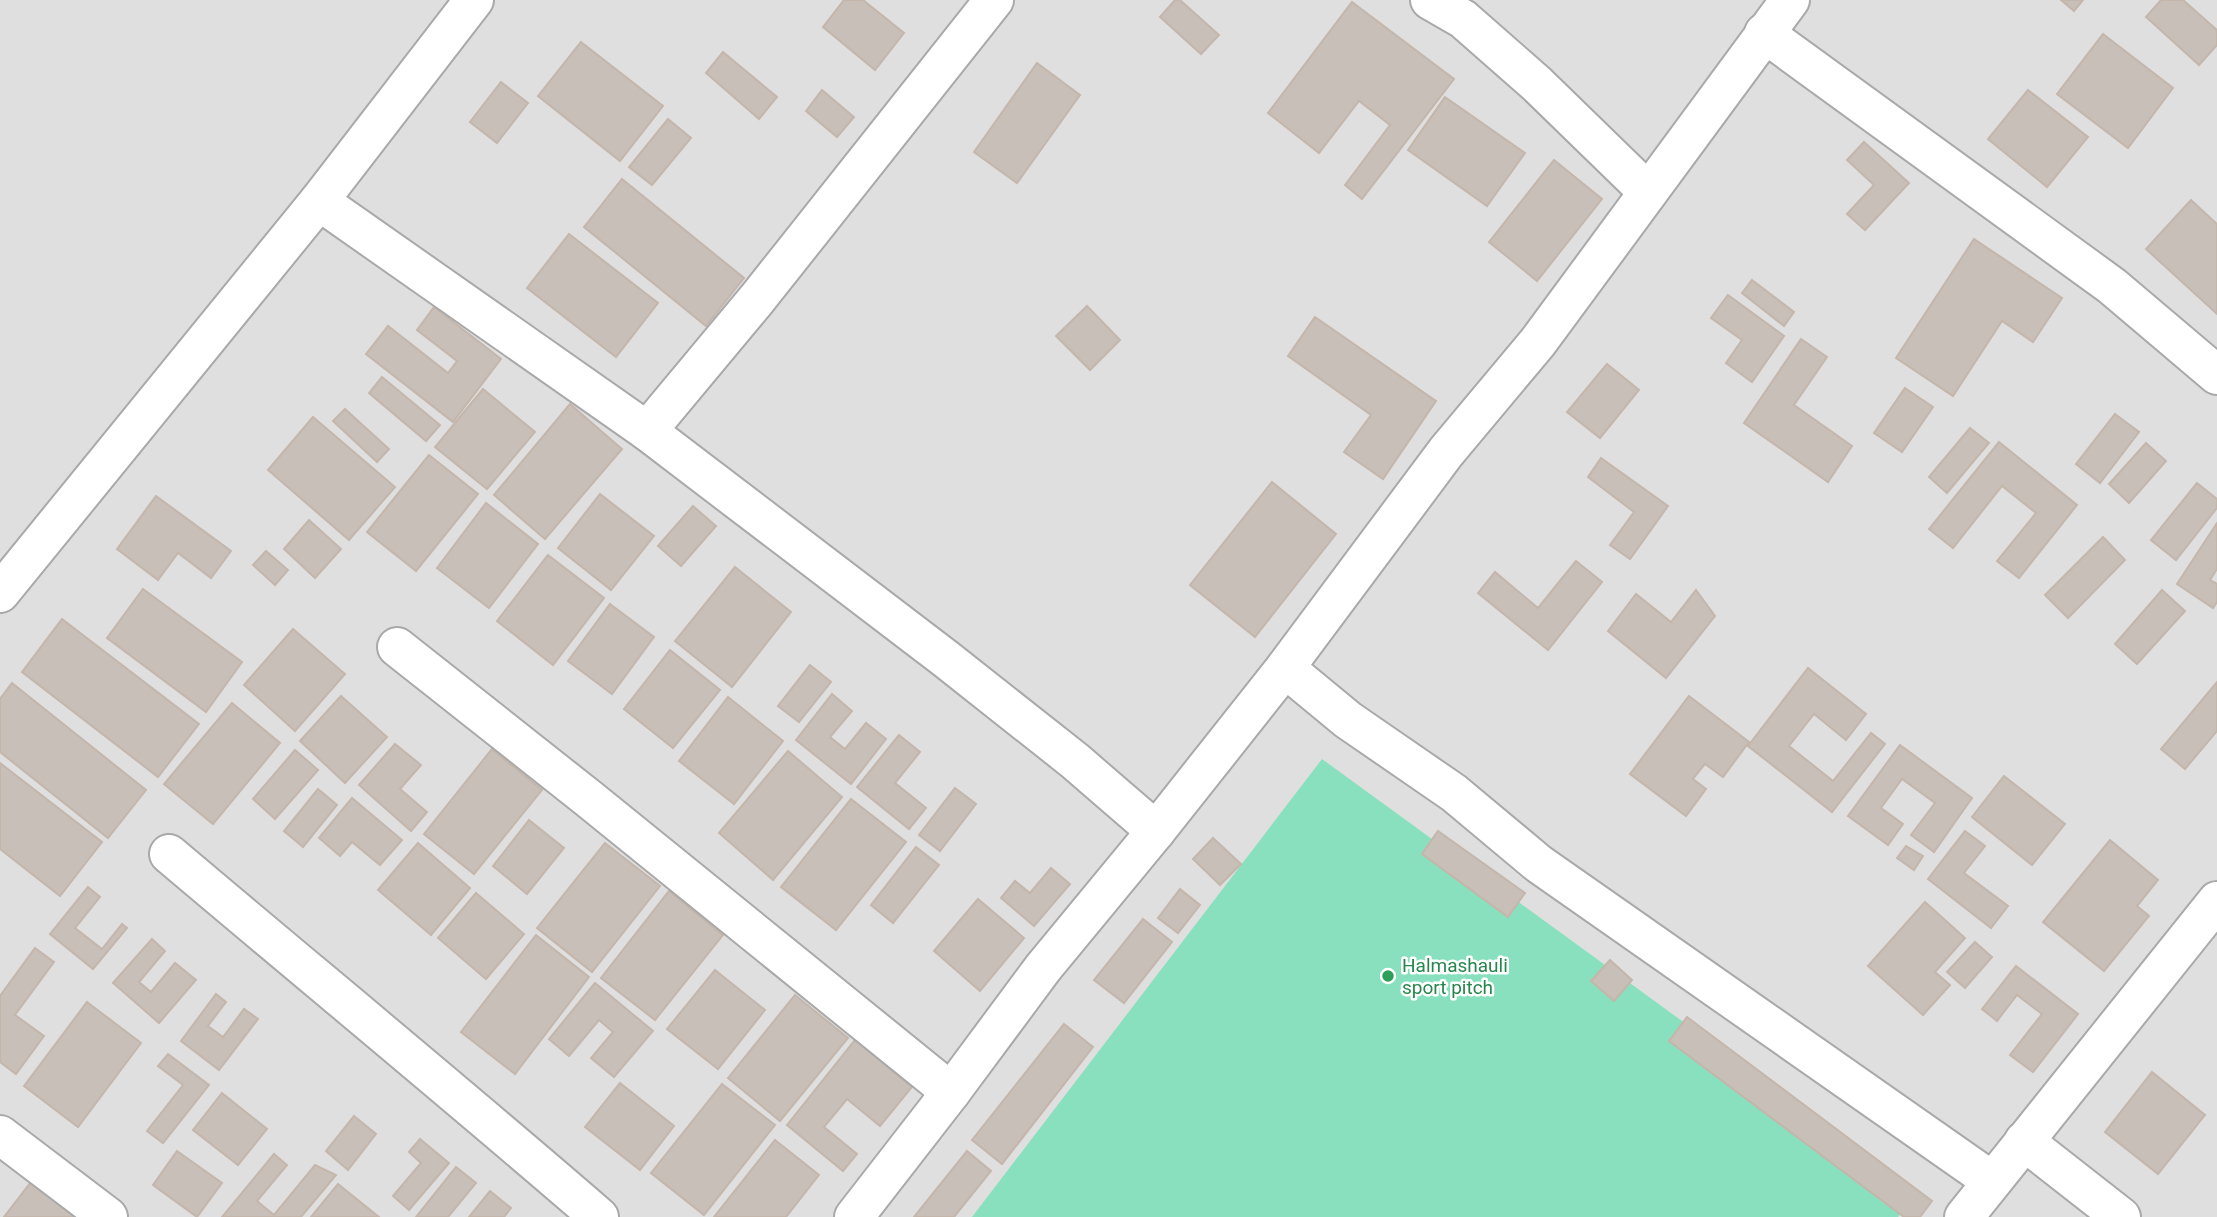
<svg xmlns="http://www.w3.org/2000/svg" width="2217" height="1217" font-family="Roboto,sans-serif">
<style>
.residential{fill:#e0dfdf}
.pitch{fill:#88e0be}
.building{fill:#c7bfb8;stroke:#c4b6ab;stroke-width:2}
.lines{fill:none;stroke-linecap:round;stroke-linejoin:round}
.minor-casing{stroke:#a9a9a9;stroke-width:42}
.minor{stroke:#fff;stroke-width:38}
.leisure-dot{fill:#2e9e5b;stroke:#fff;stroke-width:2.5}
.labels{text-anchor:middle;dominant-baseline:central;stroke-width:5;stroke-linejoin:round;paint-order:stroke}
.leisure-label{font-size:19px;fill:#27864d;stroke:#fff;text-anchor:start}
</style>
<rect width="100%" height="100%" fill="#f2efe9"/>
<rect class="residential" x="0" y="0" width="2217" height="1217"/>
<polygon class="pitch" points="1322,759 1917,1192 1898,1217 972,1217"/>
<g class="building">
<polygon points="844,0 863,0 904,33 875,70 823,27"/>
<polygon points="1175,0 1180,0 1219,35 1201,54 1160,17"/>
<polygon points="2061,0 2083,0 2074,11"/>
<polygon points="2161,0 2183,0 2217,30 2217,45 2199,65 2146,17"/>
<polygon points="1352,2 1454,79 1362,199 1345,185 1390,125 1359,101 1319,153 1268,113"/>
<polygon points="2103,34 2173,88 2128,148 2057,94"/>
<polygon points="581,42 663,106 620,161 538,96"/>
<polygon points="723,52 777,97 759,119 706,73"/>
<polygon points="1037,63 1080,95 1017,183 974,152"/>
<polygon points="501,82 528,103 497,143 470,122"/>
<polygon points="822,90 854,117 837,137 806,111"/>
<polygon points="2028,90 2088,137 2047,187 1988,139"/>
<polygon points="1445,97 1525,153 1487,206 1408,150"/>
<polygon points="668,119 691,138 652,185 629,167"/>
<polygon points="1864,142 1909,183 1865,230 1847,214 1874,185 1847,160"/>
<polygon points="1554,160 1602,199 1537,281 1489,242"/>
<polygon points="622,179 744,278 706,326 584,227"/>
<polygon points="2191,200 2217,224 2217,314 2146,249"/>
<polygon points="569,234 658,303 616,357 527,288"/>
<polygon points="1974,239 2062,298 2033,342 2002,321 1953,396 1896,358"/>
<polygon points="1752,280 1794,312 1784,326 1742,293"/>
<polygon points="1728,295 1784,336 1752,382 1726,363 1742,340 1711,318"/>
<polygon points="1087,306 1120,340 1090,370 1056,336"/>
<polygon points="434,307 501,359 453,422 366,354 388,326 448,373 457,361 417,330"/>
<polygon points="1315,317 1436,401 1383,479 1344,452 1371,415 1288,356"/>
<polygon points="1801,339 1827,357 1794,405 1852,446 1828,482 1744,423"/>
<polygon points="1607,364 1639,390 1600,438 1567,412"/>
<polygon points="382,377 440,425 426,441 369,393"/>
<polygon points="1905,388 1933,407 1902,452 1874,433"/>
<polygon points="483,389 535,432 487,489 435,447"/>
<polygon points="570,404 622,449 545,539 494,495"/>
<polygon points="345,409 389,449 377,462 333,421"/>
<polygon points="2115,414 2139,432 2100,483 2076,464"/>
<polygon points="313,417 395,487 349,540 268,470"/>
<polygon points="1970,428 1989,443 1947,493 1929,477"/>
<polygon points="1999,442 2077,505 2019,578 1997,561 2036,513 2002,486 1953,548 1929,529"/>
<polygon points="2146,443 2166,461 2129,503 2109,484"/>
<polygon points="429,455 478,494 416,571 367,532"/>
<polygon points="1601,458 1668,506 1630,559 1610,545 1634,512 1588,477"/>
<polygon points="1272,482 1336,534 1255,637 1190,585"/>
<polygon points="2197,483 2217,499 2217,508 2176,560 2151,540"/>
<polygon points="600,494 654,536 611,590 558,548"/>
<polygon points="156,496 231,551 211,578 178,553 158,580 117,549"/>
<polygon points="486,503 538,544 489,608 437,568"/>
<polygon points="693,506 716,526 681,566 658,546"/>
<polygon points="309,520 341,549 315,578 284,549"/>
<polygon points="2217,523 2217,569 2210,580 2217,584 2217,602 2213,608 2177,584"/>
<polygon points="2103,537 2125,560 2068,618 2045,595"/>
<polygon points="266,551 288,570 275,585 253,565"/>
<polygon points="548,555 604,598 553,665 497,621"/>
<polygon points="1576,561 1602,582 1548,650 1478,593 1495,572 1538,608"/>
<polygon points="735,567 791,612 732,687 675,641"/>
<polygon points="143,589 242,662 206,712 107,638"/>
<polygon points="1696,590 1715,616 1666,678 1608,631 1636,594 1671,622"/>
<polygon points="2162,590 2185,611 2137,664 2115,644"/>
<polygon points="610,604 654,637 612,694 568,661"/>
<polygon points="62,619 199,724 158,777 22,672"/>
<polygon points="293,629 345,674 295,731 244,685"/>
<polygon points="670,650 720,690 673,748 624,709"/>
<polygon points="810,665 831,682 799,722 778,706"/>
<polygon points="1808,668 1866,714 1846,740 1814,714 1789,746 1833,781 1871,733 1885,744 1832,812 1748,746"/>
<polygon points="2217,682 2217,731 2185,769 2161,749"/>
<polygon points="12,683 146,790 108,838 0,752 0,699"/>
<polygon points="832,694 852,711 830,737 845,749 866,723 886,739 851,784 796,740"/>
<polygon points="341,696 387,737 345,783 300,741"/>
<polygon points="1689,696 1749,742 1723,777 1705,764 1693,779 1706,789 1686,816 1630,774"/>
<polygon points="728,697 783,741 734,804 679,761"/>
<polygon points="232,703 280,743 213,824 164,784"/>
<polygon points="899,735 920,752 895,783 926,808 909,829 857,787"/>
<polygon points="395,744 421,765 400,789 427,812 411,831 359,785"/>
<polygon points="1900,745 1972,798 1934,852 1911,835 1935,803 1902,779 1881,808 1903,824 1888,845 1848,816"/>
<polygon points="492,749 542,790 474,874 424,834"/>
<polygon points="295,750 318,770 275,819 253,799"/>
<polygon points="788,751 842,797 773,880 719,833"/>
<polygon points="0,763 102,842 60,896 0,849"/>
<polygon points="2004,776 2065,824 2032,865 1972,817"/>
<polygon points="955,788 976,804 940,851 919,835"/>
<polygon points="318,789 337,805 303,847 284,831"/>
<polygon points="352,798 402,840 380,865 352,842 340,856 319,838"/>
<polygon points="851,799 906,842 836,930 781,887"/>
<polygon points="529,820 564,848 527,894 493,866"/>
<polygon points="1438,831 1525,893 1508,917 1422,854"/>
<polygon points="1965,831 1985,846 1964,873 2008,906 1991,928 1928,879"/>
<polygon points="1213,838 1241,864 1220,885 1193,859"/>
<polygon points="2110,840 2158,880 2137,906 2149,916 2104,971 2043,922"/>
<polygon points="418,843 470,888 431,935 378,890"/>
<polygon points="605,843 660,886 592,972 537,928"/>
<polygon points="1906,846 1923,856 1914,870 1897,858"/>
<polygon points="916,847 939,865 893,923 871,905"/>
<polygon points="1051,868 1070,884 1034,926 1001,898 1015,881 1030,893"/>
<polygon points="88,887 100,897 75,928 102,949 122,924 127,928 93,969 50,934"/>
<polygon points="1180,889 1200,905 1178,933 1158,918"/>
<polygon points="669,891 723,935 655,1020 601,978"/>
<polygon points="476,893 524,934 486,979 438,938"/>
<polygon points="978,899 1024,938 980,991 934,951"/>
<polygon points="1925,902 1965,938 1935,972 1950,985 1923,1015 1868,966"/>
<polygon points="1143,919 1172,942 1124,1003 1094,980"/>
<polygon points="536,935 589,977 515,1074 461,1032"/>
<polygon points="152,939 165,951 139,982 151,992 175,963 196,980 159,1023 113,983"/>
<polygon points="1975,942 1992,957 1965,988 1947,972"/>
<polygon points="35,948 54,962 15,1015 44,1036 16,1074 0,1062 0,996"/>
<polygon points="1610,960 1632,980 1614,1001 1591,981"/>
<polygon points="2016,966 2078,1014 2033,1072 2010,1055 2042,1014 2017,995 1997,1021 1982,1009"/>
<polygon points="715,970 765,1010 718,1069 667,1029"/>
<polygon points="595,983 653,1031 614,1077 591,1058 613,1032 599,1020 569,1056 549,1039"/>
<polygon points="216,994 226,1002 208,1026 223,1037 244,1009 258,1019 219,1070 181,1041"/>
<polygon points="795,995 848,1038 780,1121 728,1078"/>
<polygon points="87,1002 141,1043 78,1127 24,1086"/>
<polygon points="1687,1017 1932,1201 1920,1217 1904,1217 1669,1041"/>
<polygon points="1064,1024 1093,1047 1002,1164 972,1140"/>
<polygon points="855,1040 912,1087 880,1126 847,1099 824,1127 857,1154 843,1171 787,1125"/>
<polygon points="168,1054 209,1085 163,1143 147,1131 183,1085 158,1066"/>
<polygon points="2152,1072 2205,1115 2158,1174 2105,1132"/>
<polygon points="620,1083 674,1126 640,1170 585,1127"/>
<polygon points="722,1084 775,1125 704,1215 651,1173"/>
<polygon points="222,1093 267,1129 238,1165 193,1130"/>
<polygon points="354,1116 376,1134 348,1170 326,1151"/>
<polygon points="420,1139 449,1163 409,1210 393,1196 421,1163 409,1152"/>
<polygon points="775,1140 819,1175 786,1217 714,1217"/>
<polygon points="177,1151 222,1183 197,1217 153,1185"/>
<polygon points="967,1151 991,1171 954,1217 914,1217"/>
<polygon points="274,1154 287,1165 257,1201 274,1215 315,1165 336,1175 301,1217 222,1217"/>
<polygon points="456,1167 476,1183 448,1217 416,1217"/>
<polygon points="31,1182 78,1217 4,1217"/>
<polygon points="338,1184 379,1217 311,1217"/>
<polygon points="490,1191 511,1208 504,1217 469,1217"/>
</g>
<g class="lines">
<g class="minor-casing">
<g id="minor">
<polyline points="1430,0 1463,19 1537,84 1648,192"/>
<polyline points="1764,33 2112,286 2217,375"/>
<polyline points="319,201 647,431 946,659 1075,761 1156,831"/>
<polyline points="647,431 757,299 994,0"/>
<polyline points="0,593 319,201 474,0"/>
<polyline points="397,647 588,798 951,1092"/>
<polyline points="1285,668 1348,720 1454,793 1539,864 1992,1181"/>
<path d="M169,854C312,975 457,1094 599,1217"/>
<polyline points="0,1135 108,1217"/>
<polyline points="2024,1141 2121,1217"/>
<polyline points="854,1217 951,1092 1043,968 1156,831 1285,668 1446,452 1538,342 1790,0"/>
<polyline points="1964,1217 2217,901"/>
</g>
</g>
<use href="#minor" class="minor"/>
</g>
<circle class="leisure-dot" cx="1388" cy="976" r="7"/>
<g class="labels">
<g class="leisure-label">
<text x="1402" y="965">Halmashauli<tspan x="1402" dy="22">sport pitch</tspan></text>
</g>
</g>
</svg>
